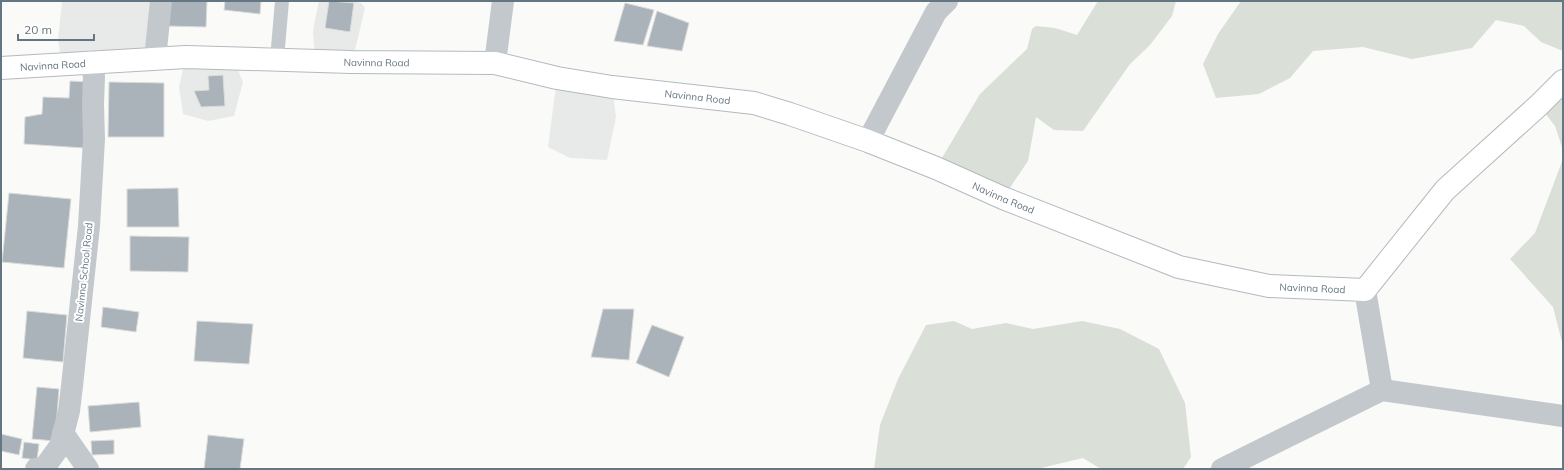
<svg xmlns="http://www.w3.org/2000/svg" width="1564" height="470" font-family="Mulish,sans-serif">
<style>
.built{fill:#e8e9e9}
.green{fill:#dadfd7}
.building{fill:#aab3b9;stroke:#dcdcda}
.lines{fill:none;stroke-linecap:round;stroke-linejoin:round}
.secondary-casing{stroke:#b3babf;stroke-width:24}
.lane{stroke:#c3c8cc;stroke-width:14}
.street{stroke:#c3c8cc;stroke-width:22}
.secondary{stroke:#fff;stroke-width:22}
.labels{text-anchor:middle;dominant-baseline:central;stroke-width:4;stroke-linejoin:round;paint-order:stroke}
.street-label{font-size:10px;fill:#657683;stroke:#fff}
</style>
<rect width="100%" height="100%" fill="#fafaf8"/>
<g class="built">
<polygon points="62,1 161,1 155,59 62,64 58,40"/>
<polygon points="319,1 352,1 361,3 365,8 356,46 351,62 315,61 313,30"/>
<polygon points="186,57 233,58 243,82 234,116 208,121 183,114 179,87"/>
<polygon points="557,78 612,87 616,117 607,160 570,158 548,147"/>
</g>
<g class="green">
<polygon points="1098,1 1176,1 1172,16 1150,45 1130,64 1083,131 1054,130 1036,117 1028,161 1003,198 936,168 980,94 1027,49 1032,29 1036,26 1055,28 1077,35"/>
<polygon points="1241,1 1563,1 1563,51 1541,42 1524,26 1496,20 1472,48 1412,59 1363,47 1313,51 1290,78 1259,94 1216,98 1203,64 1218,34"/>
<polygon points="1563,81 1563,150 1555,126 1539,105"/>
<polygon points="1563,159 1563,342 1562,342 1553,307 1510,259 1535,233"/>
<polygon points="954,321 972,329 1006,323 1033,329 1082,321 1120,329 1159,349 1185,403 1191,457 1183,469 1101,469 1083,458 1037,469 874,469 880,425 898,379 926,325"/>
</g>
<g class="building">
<polygon points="168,1 207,1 206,27 167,26"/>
<polygon points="225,1 261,1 260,14 224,10"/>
<polygon points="329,1 354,3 350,32 325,28"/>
<polygon points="625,3 654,10 643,45 614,41"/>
<polygon points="657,11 689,23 682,51 647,46"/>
<polygon points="223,75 225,106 201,107 194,91 209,90 208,76"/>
<polygon points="70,81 90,82 84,148 24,144 25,117 42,114 43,97 69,98"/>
<polygon points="109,82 164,83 164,137 108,137"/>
<polygon points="178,188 179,227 127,227 127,189"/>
<polygon points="9,193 71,199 64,268 2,262"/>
<polygon points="130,236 189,237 188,272 130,271"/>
<polygon points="103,307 139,312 136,332 101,327"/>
<polygon points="603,309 634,309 629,360 591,357"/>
<polygon points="27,311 67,315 63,362 23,358"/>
<polygon points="197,321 253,324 249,364 194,361"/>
<polygon points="652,325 684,337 669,377 636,363"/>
<polygon points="37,387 59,389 55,441 32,439"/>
<polygon points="139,402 141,427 90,432 88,406"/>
<polygon points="1,434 22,439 19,455 1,451"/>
<polygon points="208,435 244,439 240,469 204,469"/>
<polygon points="114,440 114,454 92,455 91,441"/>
<polygon points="24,442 39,444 37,460 22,458"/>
</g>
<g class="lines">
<g class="secondary-casing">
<g id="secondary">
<path id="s1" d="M1,68L186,57L351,62L495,63L557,78L612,87L754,103L790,114L868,141L936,168L1003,198L1179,267L1269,286L1365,290L1445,190L1539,105L1563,81"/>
</g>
</g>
<polyline class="lane" points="277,59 282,1"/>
<g class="street">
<polyline points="155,59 161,1"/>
<polyline points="495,63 503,1"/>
<polyline points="868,141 936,12 947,1"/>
<polyline points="1365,290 1382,390"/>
<polyline points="63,433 88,469"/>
<polyline points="36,469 44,468 60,446 69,411 72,386 89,226 94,139 93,104 94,76 90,62"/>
<polyline points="1222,469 1382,390 1563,416"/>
</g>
<use href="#secondary" class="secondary"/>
</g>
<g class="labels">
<g class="street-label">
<text stroke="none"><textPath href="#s1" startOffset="376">Navinna Road</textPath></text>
<text stroke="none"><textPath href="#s1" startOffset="52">Navinna Road</textPath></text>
<text stroke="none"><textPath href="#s1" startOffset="700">Navinna Road</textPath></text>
<text stroke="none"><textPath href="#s1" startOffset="1024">Navinna Road</textPath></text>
<text transform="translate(84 272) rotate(-84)">Navinna School Road</text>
<text stroke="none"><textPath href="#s1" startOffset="1348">Navinna Road</textPath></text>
</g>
</g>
<rect width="1564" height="470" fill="none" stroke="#657683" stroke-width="4"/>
<path d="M18 34v6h76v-6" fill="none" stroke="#657683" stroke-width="2"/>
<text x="24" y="34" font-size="12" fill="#657683" stroke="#ffffff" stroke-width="3" paint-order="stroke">20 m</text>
</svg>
